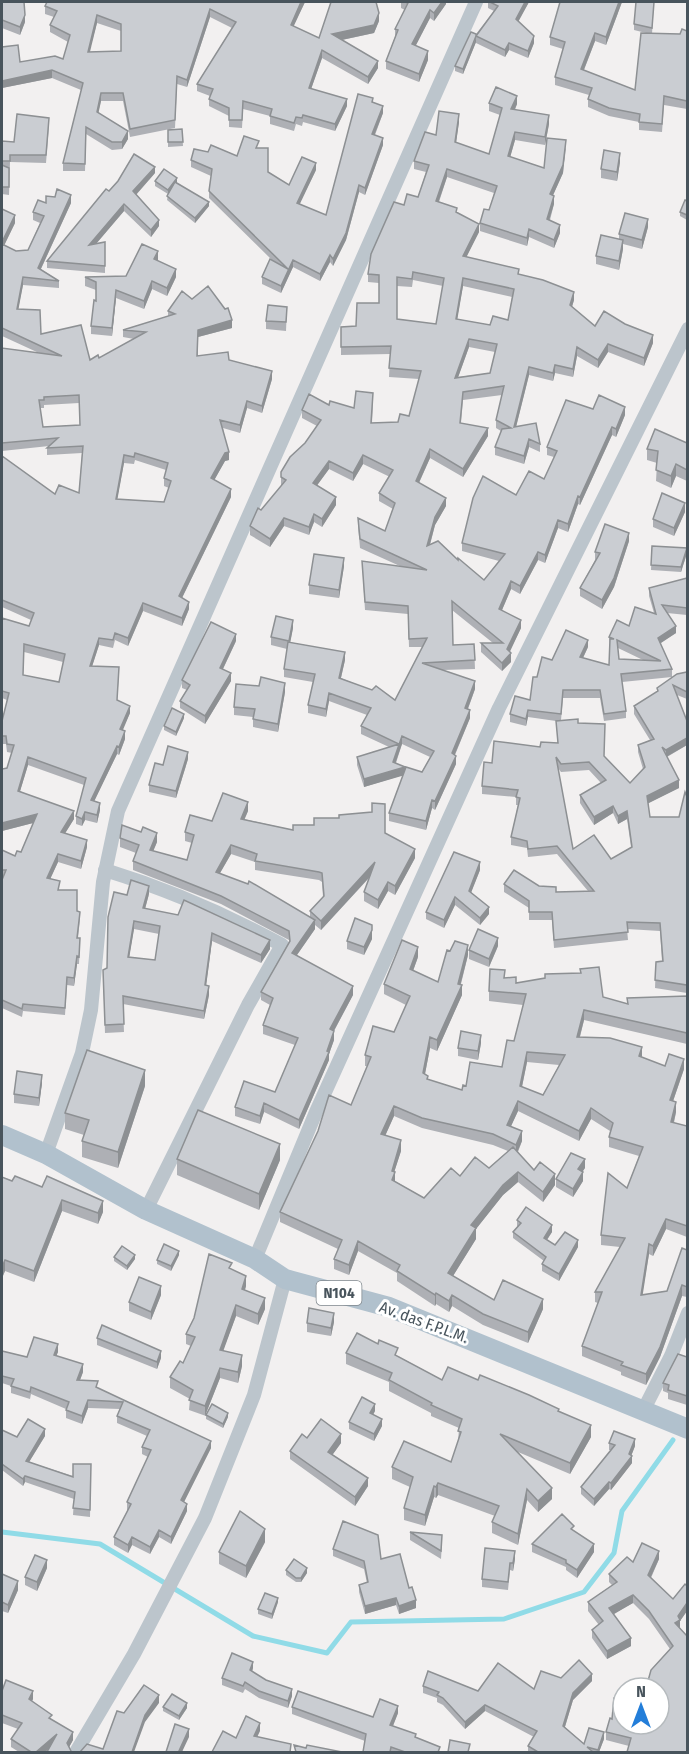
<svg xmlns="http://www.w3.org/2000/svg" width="689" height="1754" font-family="'Fira Sans Condensed',sans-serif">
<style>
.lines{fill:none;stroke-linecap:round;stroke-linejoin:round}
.stream{stroke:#90dbe7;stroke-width:5}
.street{stroke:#bcc5cc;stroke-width:14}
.primary{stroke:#b1c1cd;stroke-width:20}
.wall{fill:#aeb0b5;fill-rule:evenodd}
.shaded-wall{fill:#8d9093}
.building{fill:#cacdd2;stroke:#8d9093;stroke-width:1.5;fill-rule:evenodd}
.labels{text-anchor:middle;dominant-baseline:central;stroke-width:6;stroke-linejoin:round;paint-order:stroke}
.shield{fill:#fff;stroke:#7f878d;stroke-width:1.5}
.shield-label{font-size:15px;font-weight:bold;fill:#48545c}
.street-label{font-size:16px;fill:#48545c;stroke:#fff}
</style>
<rect width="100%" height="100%" fill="#f2f0f0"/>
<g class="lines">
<polyline class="stream" points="2,1532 100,1544 253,1636 327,1653 351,1622 504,1619 584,1592 614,1553 622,1511 673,1440"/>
<g class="street">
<path d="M105,870C167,889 225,914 282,945L248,1005L146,1210"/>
<polyline points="46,1154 82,1053 91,1010 103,882 118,811 476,2"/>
<polyline points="255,1259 316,1112 499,708 688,329"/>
<polyline points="643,1411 671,1356 688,1313"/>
<polyline points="76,1752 134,1654 205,1518 254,1395 285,1279"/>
</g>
<polyline class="primary" points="2,1135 46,1154 146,1210 255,1259 285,1279 389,1307 688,1429"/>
</g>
<g class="wall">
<polygon points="2,2 25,22 20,35 2,28"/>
<path d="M47,2H305L293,26L319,38L379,21L374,33L342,40L378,68L368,84L322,58L311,89L347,106L335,131L303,122L302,126L296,124L294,131L270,124V116L243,109L242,128L229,127V116L209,106V99L210,96L197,91V84L232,28L210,17L187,87L177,84L175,128L130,137L123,101H101L98,113L128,139L122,149L112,150L86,134L85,171H63V163L81,90L52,78L2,88V47L20,62L63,59L68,42L50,32V25L54,17L45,14V6ZM97,23L121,31V51L89,52Z"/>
<polygon points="401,2 446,2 446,4 434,21 430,18 415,46 428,60 419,82 386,69 386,61 395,37 395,29 405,10 401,8"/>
<polygon points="488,2 529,2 518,21 534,43 528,58 509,50 505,57 476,43 476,42 463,74 455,71 455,66 476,34 494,11 488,8"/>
<polygon points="622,2 606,45 595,41 584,70 635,90 646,33 634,30 634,24 654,2 652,34 680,34 687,31 687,109 664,105 662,132 639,130 639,122 609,116 588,107 588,99 589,95 555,85 555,77 563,49 550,45 550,37"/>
<polygon points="373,102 383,113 375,135 383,145 365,195 359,192 346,240 333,266 330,262 320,281 293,267 281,293 262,284 262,277 272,260 209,198 209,191 211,176 191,167 191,160 208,152 237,156 259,148 268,172 289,185 316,170 299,204 326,215"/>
<path d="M489,103L517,104L515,110L549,124L545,145L515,140L510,157L544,168L566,148L563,173L553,195L554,204L550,220L560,233L554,248L529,237L527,246L480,231V223L489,210L494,193L447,177L439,202L457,213L479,232L466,257L519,275L574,300L572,307L595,326L653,343L644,366L608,352L598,368L577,356L573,377L555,373L553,381L529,375L516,427L540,444V452L529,447L524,464L495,455V447L501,431L496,428V420L502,395L463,400L461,423L488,436L463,477L430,458L419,483L446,506L435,525L430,545L458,560L484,580L499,561L462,551V543L516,495L544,479L554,457L547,455V447L593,409L625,415L616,437L612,435L580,505L578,504L568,532L558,528L545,563L538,560L520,594L511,589L502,610L521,628L509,652L511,662L502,671L481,652V643H493L452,610L453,645L474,644L475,669L443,670L475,689L468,709L470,718L455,755L456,764L435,810L432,808L426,830L389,821V813L403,775L364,787L357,765V757L389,747L361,734V726L367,715L329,701L326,717L308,713V705L313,682L284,677V669L287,649L271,645V637L293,628L290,642L345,660L341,678L395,700L423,647H409L408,614L365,610L362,561L402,567L360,548L358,526V518L385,531L393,509L379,501V493L390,477L363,464L353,481L329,469L317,485L336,505L322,527L314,522L309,535L284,526L270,547L250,535V526L261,510L281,486V472L305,443L317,426L302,418V410L329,405L354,408L373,401L372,423L398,422L409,416L419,379L389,377L390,354L341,355V327L356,326L379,303V283L368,282V274L404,205L418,197L426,172L414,169V161L436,135L459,122L456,143L489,154L500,115L489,111ZM413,280L443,286L436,324L397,319V286L412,287ZM463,286L512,297L508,320L490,325L457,319ZM469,347L495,352L490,373L458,377ZM402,744L430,757L422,772L405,769L396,763Z"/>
<polygon points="49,125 46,163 10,162 9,195 2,194 2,141 14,142"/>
<polygon points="182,129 183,146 168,147 168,130"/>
<polygon points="620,162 617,181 601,178 601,169"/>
<polygon points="155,173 136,195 159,226 151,237 124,211 96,244 105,242 105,273 47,268 47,261 109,191"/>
<polygon points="155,181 177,182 177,183 209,206 195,223 167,200 168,194 155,186"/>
<polygon points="687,201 687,220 680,216 680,212"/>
<path d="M46,203H71L41,269L59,281V288L23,285L18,309L41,334L90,360L99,358L134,339L123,337V330L168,316V311L232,328L198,337V356L229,360L272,379L262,413L247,408L240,433L223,428L229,460L225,461L214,480L231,497L182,598L189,609L182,626L143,611L128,646L115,640L113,648L99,645L92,666L119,675L117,700L130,713L122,730L125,739L119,755L117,754L94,801L100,810L97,823L85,820L82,826L76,824V816L84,785L28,765L20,791L74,819L65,833L87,847L81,869L58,862L50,879L77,911L80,919L78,938H80L79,964H77L74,986L67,985L65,1015L23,1011L22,1017L2,1008V850L15,856L21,852L33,823L2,831L7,768L12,753L7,752L6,744H2V721L7,700L2,698V618L29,626L31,620L2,607V456L55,494L79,493L82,453L47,455V448L49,446L2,451V348L39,353L2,336V209L15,223L4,245L16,251L28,250L40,223L33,220V212ZM79,403L80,425L43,427L40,408H44V405ZM135,460L166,470L164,478V486L169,488L164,502L117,499L124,463L134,464ZM24,652L63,662L59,682L23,675Z"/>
<polygon points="648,227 642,249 623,244 623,249 619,270 596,264 596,256 619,239 619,234"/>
<polygon points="157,260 176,277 167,296 152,289 144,309 116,298 112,336 91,334 91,326 96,301 96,290 85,286 85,277 126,276"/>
<polygon points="287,307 286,331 266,329 266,321"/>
<polygon points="687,443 687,481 676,476 671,488 656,481 657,463 647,460 647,449"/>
<polygon points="685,512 674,536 653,527 653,519"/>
<polygon points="629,541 614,587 602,609 580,596 580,588 595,560 595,552"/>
<polygon points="652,546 687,553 681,572 651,570"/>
<polygon points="344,566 339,598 309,594 309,585"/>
<path d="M687,578V615L667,613L676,633L660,643L672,669V677L622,682L626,711V718L604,721L600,698H563L561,720L578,723L604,756L630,783L643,769L638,752V745L650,740L634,714V706L657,692V688L687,672V699L677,695L687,745L667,757L679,788L648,803L650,817H679L687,797V993L655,988L656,962L662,961L660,931L627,929L628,940L554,948L552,920H529V908L504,892V884L539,886L556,892L588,891L557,854L528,857L527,848L511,845V837L518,805H516V797L482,794V786L492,763L540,747L558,743L556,721L528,717L526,726L510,722V714L530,700L537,677L552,660L588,647L583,658L609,665L610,645L609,637L654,613L649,596V588ZM618,648L643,660L619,659ZM558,768L561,772L589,770L601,783L580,795V803L594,825L613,813L618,824L627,819L631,847L611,859L573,849Z"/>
<polygon points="236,641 223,669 231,681 205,724 180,708 180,701 187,690 182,688 182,680"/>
<polygon points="285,692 278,732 253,727 253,717 234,715 234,707"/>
<polygon points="184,718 176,736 164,730 164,726"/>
<polygon points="188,759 176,798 149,792 149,785 163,765"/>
<path d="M248,811L244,819L293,830L385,833L415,858L395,895L388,891L378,909L364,901V892L370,877L321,930L315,925V929L297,955L353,995L334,1031V1040L329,1054V1060L299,1129L264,1112L260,1124L235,1116V1107L275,1092L295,1045L263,1034V1025L270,1005L261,1000V992L289,941V940L221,904L133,870V861L136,853L120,847V838L141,832L157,842L153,851L187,860L192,843L185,841V832L212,821ZM231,854L255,862V870L319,880L322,882L323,897L310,911V917L220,873Z"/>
<polygon points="480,870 471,892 489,914 480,925 455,905 444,928 426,919 426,912"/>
<path d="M149,894L145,909L270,949L261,963L212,941L206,986L209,995L204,1019L123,1004L124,1032L105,1033L103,970L107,968ZM134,929L159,934L155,960L129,957Z"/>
<polygon points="372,939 364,955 347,949 347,941"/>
<polygon points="498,946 489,967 469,959 469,950"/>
<path d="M468,955L461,984L462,995L437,1051L430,1048L425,1074L428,1080L462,1090L466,1086L502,1067L514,1041L523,1005L489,1001V991L505,978L516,983L603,997L628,1004L687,996V1044L584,1020L580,1037L665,1066L684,1069L673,1101L676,1112L674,1123L687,1126V1237L666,1229L653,1256L649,1254L642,1295L667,1291L687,1250V1297L682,1296L660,1357L646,1385L621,1375V1372L582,1356V1346L598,1303L595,1302V1292L620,1247L601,1245V1235L627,1188L639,1156L609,1147V1137L610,1131L591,1119L579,1141L518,1111L511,1126L522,1141L518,1152L534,1170L555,1185L543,1202L518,1182L503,1195L476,1229V1239L453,1276L494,1300L543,1309L528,1343L483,1325L452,1306L449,1312L436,1304L435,1306L397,1281V1273L358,1251L349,1275L334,1269V1259L338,1249L280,1222V1212L351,1105L367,1066H365V1055L394,1032L406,1005L384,994V984L418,957L413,971L438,982ZM527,1062L559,1065L543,1095L522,1087ZM394,1116L422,1128L493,1145L508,1151L489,1168L460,1176L424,1198L395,1181L394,1172L401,1151L385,1136Z"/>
<polygon points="481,1043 478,1060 458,1056 458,1048"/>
<polygon points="42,1083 39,1106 14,1103 14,1094"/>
<polygon points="145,1086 118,1168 82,1157 82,1141 84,1135 65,1129 65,1113"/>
<polygon points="177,1159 280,1160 259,1210 177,1175"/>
<polygon points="585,1168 582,1172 583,1181 573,1197 556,1187 556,1179"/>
<polygon points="2,1177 103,1212 98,1224 62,1211 34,1282 5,1271 2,1278"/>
<polygon points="517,1220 552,1232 547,1240 555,1245 578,1247 559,1281 542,1271 542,1264 544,1261 513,1238 513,1232 517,1227"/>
<polygon points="179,1255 171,1271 157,1264 157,1260"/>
<polygon points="114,1257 135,1259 127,1270 114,1261"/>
<polygon points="232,1269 246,1286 245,1290 265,1309 258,1325 236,1316 223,1350 242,1366 238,1383 220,1378 206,1413 228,1417 223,1428 206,1419 206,1416 189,1410 190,1399 170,1388 170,1377 183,1363 191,1346 186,1344 186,1334"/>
<polygon points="161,1295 151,1320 129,1311 129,1302"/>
<polygon points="334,1322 331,1336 307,1332 307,1323"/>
<polygon points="97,1338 161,1358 157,1369 97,1345"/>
<polygon points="2,1351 27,1357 58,1352 56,1355 83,1372 80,1380 98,1388 211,1448 184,1502 187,1511 171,1544 159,1537 150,1554 132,1545 128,1553 114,1545 114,1537 128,1510 127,1510 127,1502 148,1457 142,1454 142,1447 147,1436 117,1423 117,1416 120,1409 88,1408 82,1424 66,1418 66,1409 31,1394 30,1399 11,1393 11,1386 2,1383"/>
<polygon points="346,1353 398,1356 442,1380 478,1380 559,1412 591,1437 570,1474 518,1452 552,1499 538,1512 527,1500 518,1545 492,1533 492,1522 495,1516 438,1495 436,1498 434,1497 425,1526 404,1520 404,1508 410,1487 392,1479 392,1467 451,1462 458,1442 459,1428 431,1416 431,1413 389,1391 389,1382 346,1364"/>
<polygon points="687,1357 687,1405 668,1399 668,1393 663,1391 663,1383"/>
<polygon points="375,1411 373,1415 382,1426 374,1441 349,1429 349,1422"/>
<polygon points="2,1430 17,1437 45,1436 29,1462 73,1476 91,1464 90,1517 73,1515 74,1499 25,1482 23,1486 2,1470"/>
<polygon points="307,1438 341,1443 332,1455 368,1486 355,1506 290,1459 290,1451"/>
<polygon points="609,1443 635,1446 631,1456 632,1463 611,1490 609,1489 594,1506 581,1494 581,1487 611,1450 609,1450"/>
<polygon points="574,1531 594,1552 577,1578 566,1570 566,1567 532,1552 532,1544"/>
<polygon points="410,1532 442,1543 441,1559 410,1540"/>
<polygon points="265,1542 246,1578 219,1564 219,1552"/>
<polygon points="642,1543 659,1551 659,1559 651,1578 673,1599 685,1584 687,1586 687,1611 680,1621 680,1628 687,1636 687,1752 627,1752 629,1746 606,1740 606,1732 610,1718 612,1719 614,1698 623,1699 623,1724 659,1724 659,1688 646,1688 651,1670 670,1649 649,1619 633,1603 613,1614 631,1638 631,1646 607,1659 592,1638 592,1630 599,1625 588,1611 588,1602 612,1585 609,1582 609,1574 627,1557 633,1562"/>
<polygon points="333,1549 381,1559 409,1588 416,1608 399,1614 396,1605 365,1614 359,1592 359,1585 367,1583 364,1569 333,1556"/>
<polygon points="515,1559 513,1571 510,1570 508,1590 482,1587 482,1579"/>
<polygon points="47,1568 37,1591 25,1585 25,1577"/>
<polygon points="286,1570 307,1573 301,1582 296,1582 286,1575"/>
<polygon points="2,1574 18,1590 8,1613 2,1611"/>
<polygon points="278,1602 272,1619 258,1614 258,1609"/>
<polygon points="253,1668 252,1672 292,1696 288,1708 259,1698 245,1689 243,1693 222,1685 222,1678"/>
<polygon points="561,1678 592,1681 573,1700 565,1727 584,1744 604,1739 599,1752 528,1752 528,1746 534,1737 485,1711 465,1729 443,1705 437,1702 437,1698 423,1693 423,1686 478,1691 534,1689"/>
<polygon points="2,1691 33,1699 32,1701 73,1740 69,1747 71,1752 48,1750 45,1752 19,1752 11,1747 11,1739 18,1729 2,1723"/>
<polygon points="163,1707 187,1708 179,1720 163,1711"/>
<polygon points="292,1707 373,1717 398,1713 393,1726 416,1738 440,1752 363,1752 365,1741 292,1714"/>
</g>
<g class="shaded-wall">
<polygon points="301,2 305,2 291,32 291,25"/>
<polygon points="442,2 446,2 446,4 434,21 434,13"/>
<polygon points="525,2 529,2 516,26 516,19"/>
<polygon points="619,2 622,2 606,45 606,37"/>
<polygon points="210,9 210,17 187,87 187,80"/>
<polygon points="430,10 430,18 412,53 412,44"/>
<polygon points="379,13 379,21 374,33 332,42 332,34"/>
<polygon points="25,15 25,22 20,35 20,27"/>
<polygon points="97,15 97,23 88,60 88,52"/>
<polygon points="595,33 595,41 581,77 581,69"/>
<polygon points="534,36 534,43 528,58 528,51"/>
<polygon points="476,38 476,42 463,74 463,69"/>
<polygon points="509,43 509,50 505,57 505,50"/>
<polygon points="322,50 322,58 309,95 309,88"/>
<polygon points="428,51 428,60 419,82 419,74"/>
<polygon points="378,61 378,68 368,84 368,77"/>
<polygon points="52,70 52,78 2,88 2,81"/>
<polygon points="101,93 101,101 97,120 97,112"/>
<polygon points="517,96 517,104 511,117 511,109"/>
<polygon points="347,99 347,106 335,131 335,124"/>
<polygon points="383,106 383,113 372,141 372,134"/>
<polygon points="459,114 459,122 455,150 455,142"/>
<polygon points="549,115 549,124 545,145 545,137"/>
<polygon points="128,131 128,139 122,149 122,142"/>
<polygon points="515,132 515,140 508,165 508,156"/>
<polygon points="383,138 383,145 365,195 365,188"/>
<polygon points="566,140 563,173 550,202 550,194"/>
<polygon points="620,153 620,162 617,181 617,172"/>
<polygon points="316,163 316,170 297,210 297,203"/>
<polygon points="155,167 155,173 133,198 133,191"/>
<polygon points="447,169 447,177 436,209 436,201"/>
<polygon points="177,178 177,182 168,195 168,190"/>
<polygon points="359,185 359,192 346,240 333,266 333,259"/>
<polygon points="71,195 71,203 38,275 38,268"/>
<polygon points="554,196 554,204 547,227 547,219"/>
<polygon points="209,202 209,206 195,223 195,218"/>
<polygon points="124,204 124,211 89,252 89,245"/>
<polygon points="15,215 15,223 2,250 2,242"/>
<polygon points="648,219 648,227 642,249 642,240"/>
<polygon points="159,220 159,226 151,237 151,230"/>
<polygon points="479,224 479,232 463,264 463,256"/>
<polygon points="560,225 560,233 554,248 554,240"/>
<polygon points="529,229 529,237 527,246 527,238"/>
<polygon points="623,240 623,249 619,270 619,261"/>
<polygon points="158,251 158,260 154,267 154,259"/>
<polygon points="330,255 330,262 320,281 320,274"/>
<polygon points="293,260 293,267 281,293 281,286"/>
<polygon points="176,269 176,277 167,296 167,288"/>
<polygon points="23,277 23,285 17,317 17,309"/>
<polygon points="463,278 463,286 456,327 456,319"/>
<polygon points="152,281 152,289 144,309 144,301"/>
<polygon points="116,290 116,298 112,336 112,328"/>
<polygon points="574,292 574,300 570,313 570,305"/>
<polygon points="232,320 232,328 198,337 198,330"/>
<polygon points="653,335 653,343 644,366 644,358"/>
<polygon points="469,339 469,347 455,386 455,378"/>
<polygon points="608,344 608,352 598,368 598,360"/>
<polygon points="577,347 577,356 573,377 573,369"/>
<polygon points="555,365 555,373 553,381 553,373"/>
<polygon points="529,367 529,375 514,435 514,427"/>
<polygon points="272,371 272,379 262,413 262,406"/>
<polygon points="247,401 247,408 240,433 240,425"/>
<polygon points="625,407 625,415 616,437 616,429"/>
<polygon points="612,427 612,435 580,505 580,497"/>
<polygon points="488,428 488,436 463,477 463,469"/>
<polygon points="529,439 529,447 524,464 524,456"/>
<polygon points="430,449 430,458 416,489 416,481"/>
<polygon points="229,452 229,460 225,461 211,486 211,478 225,453"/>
<polygon points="124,455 124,463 116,507 116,499"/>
<polygon points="363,455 363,464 353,481 353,473"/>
<polygon points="329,461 329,469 313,491 313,483"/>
<polygon points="676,464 676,476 671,488 671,476"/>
<polygon points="231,489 231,497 179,604 179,596"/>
<polygon points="578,496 578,504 568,532 568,524"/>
<polygon points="336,497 336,505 322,527 322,519"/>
<polygon points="446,498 446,506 435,525 427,555 427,546 435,517"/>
<polygon points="685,503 685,512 674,536 674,528"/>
<polygon points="314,514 314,522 309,535 309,527"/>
<polygon points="284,518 284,526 270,547 270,539"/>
<polygon points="558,520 558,528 545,563 545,555"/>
<polygon points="629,533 629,541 614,587 602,609 602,600"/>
<polygon points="687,548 687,553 681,572 681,567"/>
<polygon points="538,552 538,560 520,594 520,586"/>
<polygon points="344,558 344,566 339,598 339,590"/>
<polygon points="511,581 511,589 499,617 499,609"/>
<polygon points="189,602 189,609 182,626 182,618"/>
<polygon points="143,603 143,611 128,646 128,638"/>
<polygon points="293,620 293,628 289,649 289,641"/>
<polygon points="521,620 521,628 507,658 507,649"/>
<polygon points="676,626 676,633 658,645 658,638"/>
<polygon points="236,634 236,641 220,675 220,668"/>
<polygon points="99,638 99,645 90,673 90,666"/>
<polygon points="588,640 588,647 580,664 580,657"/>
<polygon points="345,652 345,660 339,686 339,678"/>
<polygon points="511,653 511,662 502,671 502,663"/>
<polygon points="231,673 231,681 205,724 205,716"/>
<polygon points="475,681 475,689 465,716 465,708"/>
<polygon points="285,683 285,692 278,732 278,724"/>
<polygon points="329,693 329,701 326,717 326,709"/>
<polygon points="130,706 130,713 120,737 120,729"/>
<polygon points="470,710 470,718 452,761 452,753"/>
<polygon points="528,710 528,717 526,726 526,719"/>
<polygon points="184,714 184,718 176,736 176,732"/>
<polygon points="125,731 125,739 119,755 119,747"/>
<polygon points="402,736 402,744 393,770 405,767 405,775 364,787 364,779 393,762"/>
<polygon points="687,738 687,745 666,757 666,750"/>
<polygon points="117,746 117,754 91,808 91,800"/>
<polygon points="188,752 188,759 176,798 176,791"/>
<polygon points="456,756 456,764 435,810 435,801"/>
<polygon points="28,757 28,765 18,798 18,791"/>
<polygon points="679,780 679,788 647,804 647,796"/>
<polygon points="432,800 432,808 426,830 426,821"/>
<polygon points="248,802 248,811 241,828 241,819"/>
<polygon points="100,803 100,810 97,823 97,815"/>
<polygon points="613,806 613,813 594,825 594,817"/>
<polygon points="74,811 74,819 61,840 61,832"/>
<polygon points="627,811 627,819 618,824 618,816"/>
<polygon points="85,812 85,820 82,826 82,819"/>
<polygon points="37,814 37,822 2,831 2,823"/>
<polygon points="157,833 157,842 150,859 150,850"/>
<polygon points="87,840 87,847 81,869 81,861"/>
<polygon points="231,845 231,854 216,880 216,872"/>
<polygon points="415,849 415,858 395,895 395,886"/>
<polygon points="58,854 58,862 47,886 47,878"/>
<polygon points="375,862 375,871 321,930 321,921"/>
<polygon points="480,862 480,870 469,898 469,891"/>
<polygon points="388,882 388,891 378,909 378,900"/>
<polygon points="149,886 149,894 143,916 143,908"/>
<polygon points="455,897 455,905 444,928 444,920"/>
<polygon points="489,907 489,914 480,925 480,918"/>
<polygon points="315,920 315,929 292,962 292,953"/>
<polygon points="134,921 134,929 128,965 128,957"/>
<polygon points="372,930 372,939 364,955 364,947"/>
<polygon points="212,933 212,941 205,994 205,985"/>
<polygon points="498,938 498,946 489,967 489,959"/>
<polygon points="270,940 270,949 261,963 261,955"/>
<polygon points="468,945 468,955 459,990 462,985 462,995 437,1051 437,1040 458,984"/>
<polygon points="418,947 418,957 410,979 410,969"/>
<polygon points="77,956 77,964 74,986 74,978"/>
<polygon points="209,986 209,995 204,1019 204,1011"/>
<polygon points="353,986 353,995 330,1038 330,1029"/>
<polygon points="584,1010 584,1020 577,1047 577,1037"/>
<polygon points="334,1031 334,1040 329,1054 329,1060 299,1129 299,1120"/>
<polygon points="481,1035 481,1043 478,1060 478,1051"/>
<polygon points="430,1037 430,1048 423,1084 423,1073"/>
<polygon points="642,1047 642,1057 639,1056"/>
<polygon points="527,1052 527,1062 520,1096 520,1086"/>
<polygon points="684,1059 684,1069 670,1110 670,1100"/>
<polygon points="145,1070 145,1086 118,1168 118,1152"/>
<polygon points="42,1075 42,1083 39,1106 39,1098"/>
<polygon points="518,1101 518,1111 507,1135 507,1125"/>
<polygon points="676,1102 676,1112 671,1133 671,1122"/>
<polygon points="264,1103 264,1112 260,1124 260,1116"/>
<polygon points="394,1106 394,1116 381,1145 381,1134"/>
<polygon points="591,1108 591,1119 579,1141 579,1131"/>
<polygon points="522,1131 522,1141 516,1155 516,1145"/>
<polygon points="401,1140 401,1151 392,1179 395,1172 395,1182 392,1190 392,1171"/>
<polygon points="280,1144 280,1160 259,1210 259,1194"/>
<polygon points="585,1159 585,1168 578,1178 578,1169"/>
<polygon points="518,1172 518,1182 503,1195 476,1229 476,1239 448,1284 448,1273 471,1225 503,1185"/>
<polygon points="583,1172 583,1181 573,1197 573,1189"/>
<polygon points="555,1174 555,1185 543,1202 543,1192"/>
<polygon points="62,1200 62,1211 34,1282 34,1271"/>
<polygon points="103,1201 103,1212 98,1224 98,1213"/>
<polygon points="666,1219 666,1229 653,1256 653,1246"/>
<polygon points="552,1225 552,1232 544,1244 544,1238"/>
<polygon points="578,1240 578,1247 559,1281 559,1274"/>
<polygon points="358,1241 358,1251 349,1275 349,1265"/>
<polygon points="649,1244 649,1254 641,1306 641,1295"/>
<polygon points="179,1251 179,1255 171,1271 171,1266"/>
<polygon points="135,1255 135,1259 127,1270 127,1266"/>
<polygon points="5,1260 5,1271 2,1278 2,1267"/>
<polygon points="246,1276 246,1286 242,1299 242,1289"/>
<polygon points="682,1285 682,1296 660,1357 646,1385 646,1374"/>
<polygon points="161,1286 161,1295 151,1320 151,1312"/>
<polygon points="436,1293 436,1304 435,1306 435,1295"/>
<polygon points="452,1295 452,1306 449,1312 449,1301"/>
<polygon points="265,1298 265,1309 258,1325 258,1314"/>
<polygon points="543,1299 543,1309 528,1343 528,1332"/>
<polygon points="236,1305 236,1316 220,1360 220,1350"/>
<polygon points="334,1313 334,1322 331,1336 331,1328"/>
<polygon points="58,1344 58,1352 54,1362 54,1355"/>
<polygon points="161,1351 161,1358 157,1369 157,1362"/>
<polygon points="242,1355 242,1366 238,1383 238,1372"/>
<polygon points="83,1364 83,1372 77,1388 77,1380"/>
<polygon points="220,1368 220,1378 205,1416 205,1406"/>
<polygon points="88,1400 88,1408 82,1424 82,1416"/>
<polygon points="375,1404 375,1411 370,1420 370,1413"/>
<polygon points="228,1413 228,1417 223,1428 223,1424"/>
<polygon points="382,1419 382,1426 374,1441 374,1434"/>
<polygon points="591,1425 591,1437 570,1474 570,1463"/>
<polygon points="45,1429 45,1436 26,1467 26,1461"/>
<polygon points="341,1434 341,1443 328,1461 328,1452"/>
<polygon points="635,1439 635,1446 630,1459 632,1456 632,1463 611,1490 611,1483 629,1454"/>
<polygon points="211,1441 211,1448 181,1508 181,1500"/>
<polygon points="25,1476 25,1482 23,1486 23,1479"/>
<polygon points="368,1478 368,1486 355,1506 355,1497"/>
<polygon points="609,1482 609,1489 594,1506 594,1499"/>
<polygon points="438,1483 438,1495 436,1498 436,1487"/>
<polygon points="434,1486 434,1497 425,1526 425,1515"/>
<polygon points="552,1488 552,1499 538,1512 538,1501"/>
<polygon points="527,1489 527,1500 518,1545 518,1534"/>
<polygon points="187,1504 187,1511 171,1544 171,1537"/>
<polygon points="265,1529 265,1542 246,1578 246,1566"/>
<polygon points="159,1530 159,1537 150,1554 150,1547"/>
<polygon points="132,1537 132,1545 128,1553 128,1545"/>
<polygon points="594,1544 594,1552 577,1578 577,1570"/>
<polygon points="515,1551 515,1559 513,1571 513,1563"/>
<polygon points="659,1551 659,1559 648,1583 648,1575"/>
<polygon points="47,1560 47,1568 37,1591 37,1582"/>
<polygon points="307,1568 307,1573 301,1582 301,1578"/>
<polygon points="18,1581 18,1590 8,1613 8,1605"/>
<polygon points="633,1595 633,1603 609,1617 609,1608"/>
<polygon points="278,1598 278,1602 272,1619 272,1614"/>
<polygon points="396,1598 396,1605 365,1614 365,1606"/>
<polygon points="416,1600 416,1608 399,1614 399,1606"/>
<polygon points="687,1603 687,1611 680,1621 680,1628 675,1623 678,1616"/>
<polygon points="631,1638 631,1646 607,1659 607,1651"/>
<polygon points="253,1662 253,1668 250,1677 250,1670"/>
<polygon points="592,1674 592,1681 573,1700 563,1733 563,1726 573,1693"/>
<polygon points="292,1689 292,1696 288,1708 288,1701"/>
<polygon points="33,1691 33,1699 29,1707 29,1699"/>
<polygon points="159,1695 159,1703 145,1722 134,1752 132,1752 145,1715"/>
<polygon points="187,1703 187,1708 179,1720 179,1716"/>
<polygon points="485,1705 485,1711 465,1729 465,1722"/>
<polygon points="398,1706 398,1713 390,1733 390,1725"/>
<polygon points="260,1723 260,1731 254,1744 254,1736"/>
<polygon points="189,1729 189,1737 182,1752 179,1751"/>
<polygon points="73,1732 73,1740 67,1751 67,1743"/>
<polygon points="604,1732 604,1739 599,1752 598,1752"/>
<polygon points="57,1734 57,1742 45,1752 36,1752"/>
</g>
<g class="building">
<polygon points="2,2 24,2 25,15 20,27 2,20"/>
<path d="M47,2H301L291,25L319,38L331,2H376L379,13L374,25L332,34L378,61L368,77L322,50L309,88L347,99L335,124L303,115L302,118L296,117L294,123L270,116L272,109L243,101L242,120H229V108L209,99L213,89L197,84L236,22L210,9L187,80L177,76L175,120L130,129L123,93H101L97,112L128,131L122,142H112L86,127L85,164L63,163L83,83L52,70L2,81V47L18,45L20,62L55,56L63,59L70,35L50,25L57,11L45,6ZM97,15L121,24V51L88,52Z"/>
<polygon points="405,2 442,2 434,13 430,10 412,44 428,51 419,74 386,61 398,30 395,29 408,3"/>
<polygon points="490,2 525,2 516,19 534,36 528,51 509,43 505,50 476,36 498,6"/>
<polygon points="560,2 619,2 606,37 595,33 581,69 635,90 641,33 680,34 682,29 687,31 687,101 664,96 662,124 639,122 640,114 609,108 588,99 592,88 555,77 565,42 550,37"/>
<polygon points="636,2 654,2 652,28 634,24"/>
<polygon points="471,32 476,34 476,36 463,69 455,66"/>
<path d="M496,87L517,96L511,109L549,115L545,137L515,132L508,156L544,168L547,138L566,140L563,165L550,194L554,196L547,219L560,225L554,240L529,229L527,238L480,223L484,209L489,210L497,186L447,169L436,201L457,208L456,212L479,224L463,256L519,269L518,274L543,280L574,292L570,305L595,326L604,311L625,324L653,335L644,358L608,344L598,360L577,347L573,369L555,365L553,373L529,367L514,427L536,423L540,444L529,439L524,456L495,447L502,429L511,428L496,420L504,386L463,392L460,423L488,428L463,469L430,449L416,481L446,498L435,517L427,546L438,541L458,560V558L484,580L505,554L462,543L473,498L483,476L516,495L529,471L544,479L557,451L547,447L566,400L593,409L599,395L625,407L616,429L612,427L580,497L578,496L568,524L558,520L545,555L538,552L520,586L511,581L499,609L521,620L507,649L511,653L502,663L481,643H503L452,601L453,645L474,644L475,660L422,663L475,681L465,708L470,710L452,753L456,756L435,801L432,800L426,821L389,813L406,767L422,772L434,751L402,736L393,762L405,767L364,779L357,757L399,744L361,726L371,708L329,693L326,709L308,705L315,674L284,669L288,642L345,652L339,678L372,690L376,686L395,700L427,638L409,639L408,606L365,602L362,561L427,570L360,539L358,518L385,531L395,503L379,493L393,470L363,455L353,473L329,461L313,483L336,497L322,519L314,514L309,527L284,518L270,539L250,526L258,508L261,510L286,480L281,477V472L290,457L305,443L321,420L302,410L309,394L329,405L330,401L354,408L356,391L373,393L371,423L398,422L400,414L409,416L421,371L389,368L391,346L341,347V327L356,326L357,303H379V275L368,274L371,254L394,202L404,205L407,194L418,197L429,165L414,161L425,132L436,135L439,111L459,114L455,142L489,154L502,108L489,103ZM413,272L444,278L436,324L397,319V277L412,279ZM463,278L514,289L508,320L493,316L490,325L456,319ZM469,339L497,344L490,373L455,378Z"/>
<polygon points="358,94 373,98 372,102 383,106 372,134 383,138 365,188 359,185 346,233 333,259 330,255 320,274 293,260 281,286 262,277 270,259 288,269 209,191 212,169 191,160 194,149 208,152 211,145 237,156 244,136 259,141 256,148 268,148 268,172 289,185 302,157 316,163 297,203 326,215"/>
<polygon points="17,114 49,118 46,155 10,155 10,161 2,161 2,141 14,142"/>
<polygon points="182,129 183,142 168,142 168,130"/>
<polygon points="604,150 620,153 617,172 601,169"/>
<polygon points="134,154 155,167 133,191 159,220 151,230 124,204 89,245 105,242 105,266 47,261 106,189 109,191 118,181"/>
<polygon points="2,165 9,168 9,187 2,187"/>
<polygon points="164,169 177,178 168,190 155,181"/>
<polygon points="175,182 209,202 195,218 167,196"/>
<path d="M57,189L71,195L38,268L59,281L23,277L17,309L40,310L41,334L81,325L90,360L98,355L99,358L146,332L123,330L175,314L168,311L182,291L192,299L208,286L225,309L228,308L232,320L198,330L197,356L228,352L229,360L272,371L262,406L247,401L240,425L220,420L229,452L225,453L211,478L231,489L179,596L189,602L182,618L143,603L128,638L115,633L113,640L99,638L90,666L119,667L117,700L130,706L120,729L125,731L119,747L117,746L91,800L100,803L97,815L85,812L82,819L76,816L86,778L28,757L18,791L74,811L61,832L87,840L81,861L58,854L47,878L60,881L58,890H77V911L80,912L77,938H80L79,957L77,956L74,978L67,977L65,1008L23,1004L22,1009L2,1000V880L6,870H2V850L15,856L17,851L21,852L37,814L2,823V769L7,768L14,745L7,744L6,736H2V721L9,693L2,691V618L29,626L34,613L2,600V456L55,494L59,485L79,493L83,446L47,448L58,438L2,443V348L62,356L2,328V244L16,251L28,250L44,216L33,212L38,200L46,203V196L55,197ZM79,395L80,425L43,427L39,400H44V397ZM135,453L168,463L164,478L171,481L164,502L116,499L124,455L134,457ZM24,644L65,654L59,682L23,675Z"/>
<polygon points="685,200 687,201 687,215 680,212"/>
<polygon points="2,209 15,215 2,242"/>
<polygon points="625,213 648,219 642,240 619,234"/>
<polygon points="601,235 623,240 619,261 596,256"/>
<polygon points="142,244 158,251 154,259 176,269 167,288 152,281 144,301 116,290 112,328 91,326 94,300 96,301 96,282 85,277 126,276"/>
<polygon points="268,305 287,307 286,322 266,321"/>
<polygon points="655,429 687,443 687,470 676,464 671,476 656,470 658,451 647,449"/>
<polygon points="662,493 685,503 674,528 653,519"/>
<polygon points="605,524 629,533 614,578 602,600 580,588 600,553 595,552"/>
<polygon points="652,546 687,548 681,567 651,565"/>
<polygon points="314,554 344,558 339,590 309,585"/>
<path d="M687,578V608L662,605L676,626L658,638L672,669L621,674L626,711L604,714L600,690H563L561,714L528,710L526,719L510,714L515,696L530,700L533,677H537L542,657L552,660L566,630L588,640L580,657L609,665L610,639H614L609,637L617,620L629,626L635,607L656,614L649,588ZM617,640L661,661L619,659Z"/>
<polygon points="276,616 293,620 289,641 271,637"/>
<polygon points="211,622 236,634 220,668 231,673 205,716 180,701 190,685 182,680"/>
<path d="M687,672V692L673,685L687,721V738L666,750L662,747L679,780L647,796L650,817H679L685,792L687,797V985L655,980L656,962L663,961L660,923L627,922L628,932L554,940L552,912H529V901L504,884L514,870L539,886L556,887V892L594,891L557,846L528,849L527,841L511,837L520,798L516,797L518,790L482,786L484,762L492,763L494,741L540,747L541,742L558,743L556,721L578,719V723L605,724L604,756L630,783L645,767L638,745L654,739L634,706L658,691L657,688L677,674ZM556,757L561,764L589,762L606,780L580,795L594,817L613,806L618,816L627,811L632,847L611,859L594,835L573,849Z"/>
<polygon points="261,677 285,683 278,724 253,719 255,709 234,707 236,684 259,686"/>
<polygon points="172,708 184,714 176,732 164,726"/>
<polygon points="168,746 188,752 176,791 149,785 155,763 163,765"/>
<polygon points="223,793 248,802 241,819 293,830 293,825 314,825 314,818 339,818 339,815 372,812 372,803 385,804 385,833 415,849 395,886 388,882 378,900 364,892 375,862 321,921 310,911 324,896 322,873 319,872 255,861 257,854 231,845 216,872 248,884 249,881 315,920 292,953 353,986 330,1029 334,1031 327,1051 329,1052 299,1120 264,1103 260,1116 235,1107 244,1081 275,1092 298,1038 263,1025 273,998 261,992 290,941 289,931 221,896 133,861 139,845 120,838 122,825 141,832 143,827 157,833 150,850 187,860 194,835 185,832 190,815 212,821"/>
<polygon points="454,852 480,862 469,891 489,907 480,918 455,897 444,920 426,912"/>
<path d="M131,880L149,886L143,908L178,915L184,900L270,940L261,955L212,933L205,985L209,986L204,1011L123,996L124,1024L105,1025L103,970L107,968L108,917L114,892L127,895ZM134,921L160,926L155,960L128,957Z"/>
<polygon points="355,918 372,925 372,930 364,947 347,941"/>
<polygon points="478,929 498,938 489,959 469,950"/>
<path d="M402,940L418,947L410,969L438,982L447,950L450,951L455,941L468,945L458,984L462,985L437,1040L430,1037L423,1073L428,1076L427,1079L462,1090L463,1085L466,1086L470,1062L502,1067L507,1040L514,1041L526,994L489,991L490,969L505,970L504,978L516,977V983L545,978V974L581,973L580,969L599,967L603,997L628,1004L627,998L687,996V1033L584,1010L577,1037L610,1038L642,1047L639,1056L665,1066L669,1054L684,1059L670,1100L676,1102L671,1122L687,1126V1226L666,1219L653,1246L649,1244L641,1295L667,1291L682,1248L687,1250V1287L682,1285L660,1347L646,1374L621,1365L623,1362L582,1346L602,1292H595L625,1238L601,1235L608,1173L627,1188L643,1147L609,1137L613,1123L591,1108L579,1131L518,1101L507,1125L522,1131L516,1145L493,1134L422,1118L394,1106L381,1134L401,1140L392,1171L395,1172L392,1180L424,1198L451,1168L460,1176L475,1157L489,1168L513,1147L534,1170L540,1162L555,1174L543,1192L518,1172L503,1185L471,1225L476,1228L448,1273L494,1300L503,1280L543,1299L528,1332L483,1314L452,1295L449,1301L436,1293L435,1295L397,1271L400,1265L358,1241L349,1265L334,1259L342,1240L280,1212L318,1131L329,1095L351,1105L371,1057L365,1055L373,1026L394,1032L410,996L384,984ZM527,1052L565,1055L543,1095L520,1086Z"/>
<polygon points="461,1031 481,1035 478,1051 458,1048"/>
<polygon points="87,1050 145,1070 118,1152 82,1141 89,1120 65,1113"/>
<polygon points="17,1071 42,1075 39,1098 14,1094"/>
<polygon points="198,1110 280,1144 259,1194 177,1159"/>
<polygon points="571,1153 585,1159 578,1169 583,1172 573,1189 556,1179"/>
<polygon points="15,1176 42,1187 47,1176 103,1201 98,1213 62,1200 34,1271 5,1260 2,1267 2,1177 12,1181"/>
<polygon points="526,1207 552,1225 544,1238 555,1245 565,1232 578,1240 559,1274 542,1264 546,1257 513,1232 521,1223 517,1220"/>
<polygon points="164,1244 179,1251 171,1266 157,1260"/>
<polygon points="122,1246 135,1255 127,1266 114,1257"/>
<polygon points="209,1254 232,1263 229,1268 246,1276 242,1289 265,1298 258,1314 236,1305 220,1350 242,1355 238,1372 220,1368 205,1406 189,1400 193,1390 170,1377 180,1361 183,1363 195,1337 186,1334 194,1318"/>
<polygon points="139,1277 161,1286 151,1312 129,1302"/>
<polygon points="309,1308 334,1313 331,1328 307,1323"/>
<polygon points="102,1325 161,1351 157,1362 97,1338"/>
<polygon points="357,1333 378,1344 379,1340 398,1348 395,1355 442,1380 448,1367 478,1380 480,1375 529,1395 559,1409 558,1411 591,1425 570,1463 500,1434 552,1488 538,1501 527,1489 518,1534 492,1522 499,1506 438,1483 436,1487 434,1486 425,1515 404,1508 413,1477 392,1467 404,1441 451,1462 461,1432 458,1431 462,1419 431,1405 432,1403 389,1380 392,1373 346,1353"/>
<polygon points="34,1337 58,1344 54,1355 83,1364 77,1380 98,1381 96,1387 211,1441 181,1500 187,1504 171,1537 159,1530 150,1547 132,1537 128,1545 114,1537 131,1504 127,1502 151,1450 142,1447 150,1430 117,1416 123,1402 88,1400 82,1416 66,1410 69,1402 31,1387 30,1392 11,1386 14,1379 2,1376 2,1351 27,1357"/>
<polygon points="678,1354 687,1357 687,1396 668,1390 669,1385 663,1383"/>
<polygon points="362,1397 375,1404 370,1413 382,1419 374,1434 349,1422"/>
<polygon points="212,1404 228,1413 223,1424 206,1415"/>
<polygon points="28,1419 45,1429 26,1461 73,1477 73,1464 91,1464 90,1510 73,1508 75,1492 25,1476 23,1479 2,1464 2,1430 17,1437"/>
<polygon points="321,1419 341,1434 328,1452 368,1478 355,1497 290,1451 302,1434 307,1438"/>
<polygon points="614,1431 635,1439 629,1454 632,1456 611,1483 609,1482 594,1499 581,1487 615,1445 609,1443"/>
<polygon points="240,1511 265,1529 246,1566 219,1552"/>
<polygon points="562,1514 574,1526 571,1529 594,1544 577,1570 566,1563 566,1560 532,1544"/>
<polygon points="343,1521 378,1535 381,1559 400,1554 409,1588 412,1587 416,1600 399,1606 396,1598 365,1606 359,1585 368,1582 364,1561 333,1549"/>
<polygon points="410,1532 442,1535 441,1551"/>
<polygon points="642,1543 659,1551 648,1575 673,1599 685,1584 687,1586 687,1603 678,1616 680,1620 675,1623 687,1636 687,1752 627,1752 631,1738 606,1732 610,1718 612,1719 614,1698 623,1699 623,1724 659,1724 659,1688 646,1688 651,1670 673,1646 649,1611 633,1595 609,1608 631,1638 607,1651 592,1630 603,1621 588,1602 617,1582 609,1574 627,1557 633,1562"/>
<polygon points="485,1548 515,1551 513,1563 510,1563 508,1582 482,1579"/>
<polygon points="35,1555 47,1560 37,1582 25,1577"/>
<polygon points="294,1559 307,1568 301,1578 296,1578 286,1570"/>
<polygon points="2,1574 18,1581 8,1605 2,1602"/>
<polygon points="265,1593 278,1598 272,1614 258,1609"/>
<polygon points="232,1653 253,1662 250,1670 266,1680 292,1689 288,1701 259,1691 245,1682 243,1686 222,1678"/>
<polygon points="579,1660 592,1674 573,1693 563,1726 584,1744 589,1728 604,1732 598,1750 587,1747 593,1752 538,1752 528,1746 537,1731 485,1705 465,1722 443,1698 437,1695 439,1692 423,1686 428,1671 478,1691 498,1663 534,1689 541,1671 561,1678"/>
<polygon points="6,1680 33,1691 29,1699 52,1715 49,1718 73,1732 67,1743 71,1751 70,1752 47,1752 57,1734 36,1752 31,1752 11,1739 22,1723 2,1715 2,1691"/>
<polygon points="144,1685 159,1695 145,1715 132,1752 80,1752 87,1744 103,1749 117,1711 124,1713"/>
<polygon points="298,1691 373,1717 380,1699 398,1706 390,1725 416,1734 415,1737 440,1747 438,1752 405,1752 391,1747 390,1752 363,1752 366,1734 292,1707"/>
<polygon points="172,1694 187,1703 179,1716 163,1707"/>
<polygon points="246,1716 260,1723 254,1736 291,1744 290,1752 212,1752 223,1731 236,1738"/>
<polygon points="175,1724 189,1729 179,1751 185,1752 166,1752"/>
<polygon points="450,1740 470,1744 468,1752 448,1752"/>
<polygon points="294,1745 306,1748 307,1745 342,1752 296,1752"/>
</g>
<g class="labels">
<rect class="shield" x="316.5" y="1281" width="45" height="24" rx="4.5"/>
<g class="shield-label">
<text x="339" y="1293">N104</text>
</g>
<g class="street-label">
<text transform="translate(424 1322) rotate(20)">Av. das F.P.L.M.</text>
</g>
</g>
<rect width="689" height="1754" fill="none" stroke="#48545c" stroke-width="6"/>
<g transform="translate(641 1706)"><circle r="28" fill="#ffffff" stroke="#b6bbbe" stroke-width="1.5"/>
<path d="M0-4.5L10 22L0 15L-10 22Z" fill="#237ed9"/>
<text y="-9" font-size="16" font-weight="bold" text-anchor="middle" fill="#48545c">N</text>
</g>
</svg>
